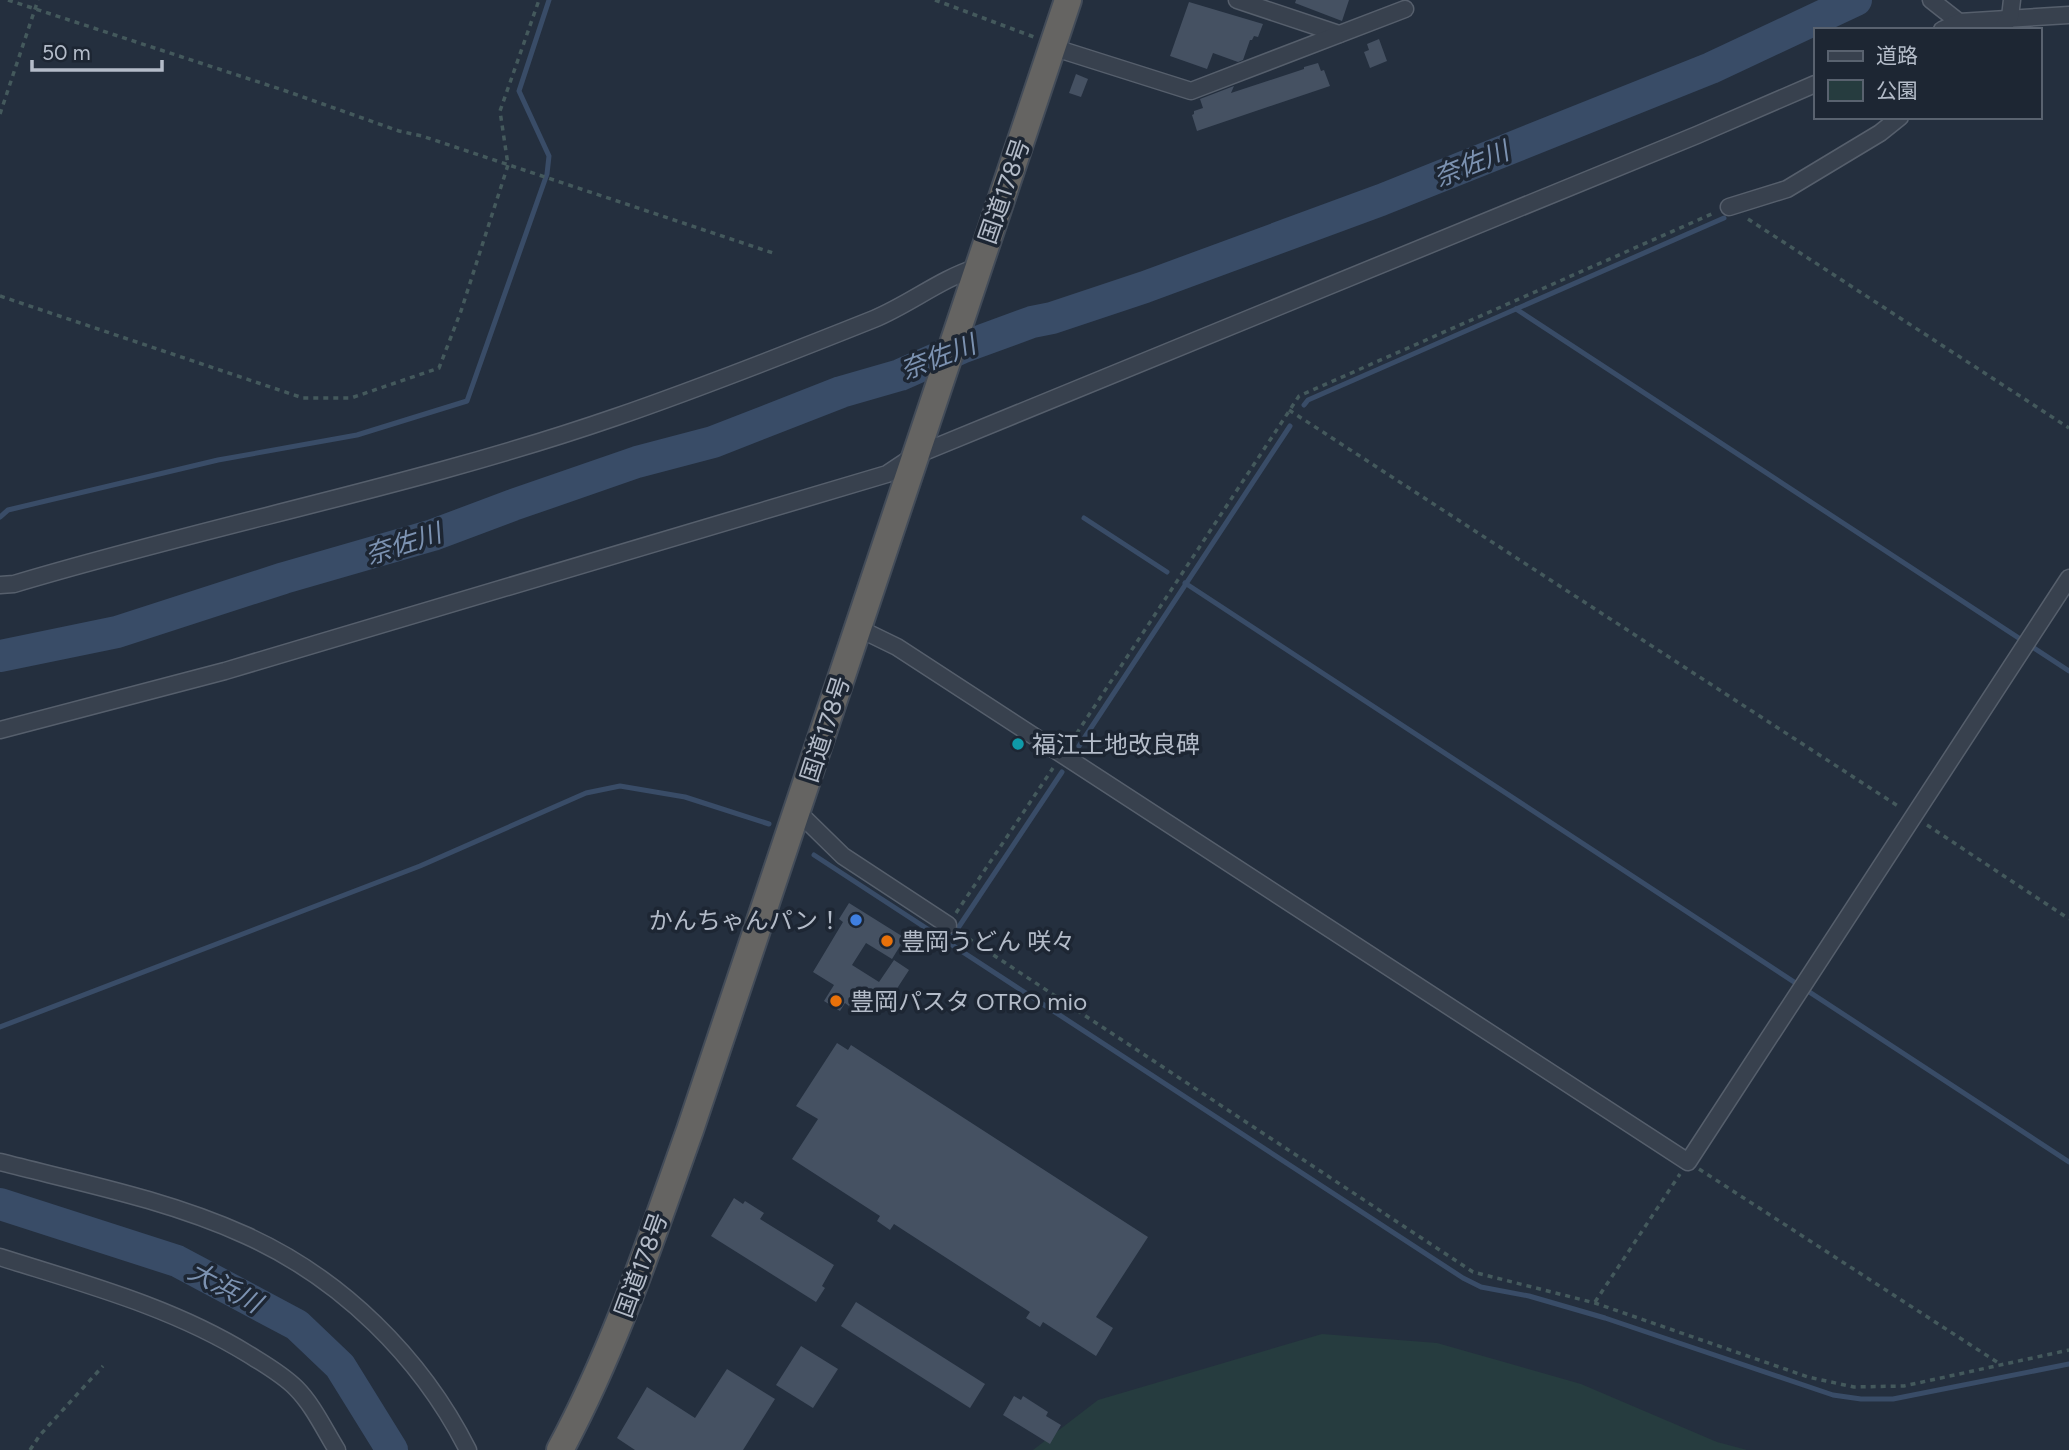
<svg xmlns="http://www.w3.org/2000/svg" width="2069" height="1450" font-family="Figtree,'Noto Sans JP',sans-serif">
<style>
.green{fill:#263c3f}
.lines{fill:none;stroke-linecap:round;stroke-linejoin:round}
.stream{stroke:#394c67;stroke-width:5}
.river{stroke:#394c67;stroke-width:32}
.building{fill:#455162}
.minor-casing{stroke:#565f6c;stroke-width:19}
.trunk-casing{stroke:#434c59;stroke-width:30}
.path{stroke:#44595c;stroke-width:3.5;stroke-dasharray:5 5;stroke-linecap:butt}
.minor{stroke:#38414e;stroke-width:16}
.trunk{stroke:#656462;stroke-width:26}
.culture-dot{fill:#0f9aa8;stroke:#1d2633;stroke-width:2.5}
.shop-dot{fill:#3f7fe0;stroke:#1d2633;stroke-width:2.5}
.food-dot{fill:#e8710a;stroke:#1d2633;stroke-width:2.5}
.labels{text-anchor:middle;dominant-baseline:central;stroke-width:7;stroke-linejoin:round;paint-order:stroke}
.street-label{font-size:24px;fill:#b4bcc9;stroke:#1d2633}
.poi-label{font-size:24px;fill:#b4bcc9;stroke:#1d2633;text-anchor:start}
.water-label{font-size:26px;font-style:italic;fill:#7c92b1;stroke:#1d2633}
</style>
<rect width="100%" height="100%" fill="#242f3e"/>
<polygon class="green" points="1322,1334 1437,1343 1581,1384 1717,1442 1747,1450 1033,1450 1098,1400"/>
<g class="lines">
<g class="stream">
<polyline points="1516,309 2069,671"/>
<polyline points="1304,405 1308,400 1724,218"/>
<polyline points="0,517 8,510 218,460 357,435 467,401 547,174 549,156 519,91 549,0"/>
<polyline points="1084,518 1167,572"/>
<polyline points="1185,583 2069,1162"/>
<polyline points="1079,746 1290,426"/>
<polyline points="814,855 1463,1278 1481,1287 1529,1296 1605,1318 1833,1395 1861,1399 1893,1399 2069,1364"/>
<polyline points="948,943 1062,772"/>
<polyline points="0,1027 420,866 586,793 620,786 685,797 769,824"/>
</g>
<g class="river">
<polyline points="0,656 117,632 284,578 433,535 513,505 637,462 713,442 841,392 900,375 961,348 1032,322 1052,318 1145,287 1381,200 1711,68 1856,0"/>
<polyline points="0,1204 177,1261 297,1325 340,1366 392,1450"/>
</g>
</g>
<g class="building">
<polygon points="1296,0 1349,0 1342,21 1295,3"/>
<polygon points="1189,2 1263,24 1258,37 1254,36 1252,40 1250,40 1243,60 1238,62 1213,53 1207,69 1170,56"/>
<polygon points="1379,39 1387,61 1370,68 1364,52 1369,50 1367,44"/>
<polygon points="1318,63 1321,71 1324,70 1330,86 1197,131 1192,115 1194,114 1194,111 1203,108 1200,99 1234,86 1231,93 1304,69 1304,67"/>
<polygon points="1076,74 1088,79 1081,97 1069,93"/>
<polygon points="849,903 905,938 892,959 866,943 852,965 879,982 894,960 909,970 887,1004 861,987 849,1006 845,1003 840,1011 824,1001 834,985 813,972 843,922 839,919"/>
<polygon points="837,1043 848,1050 851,1045 1148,1237 1096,1317 1113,1328 1096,1356 1043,1322 1040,1327 1026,1318 1030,1312 894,1224 890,1230 877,1221 880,1216 792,1159 818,1119 796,1106"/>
<polygon points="734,1198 743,1204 745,1201 764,1213 760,1219 834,1265 822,1286 825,1288 816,1302 711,1236"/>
<polygon points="856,1302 985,1384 970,1408 841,1326"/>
<polygon points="801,1346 838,1369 813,1408 776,1385"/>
<polygon points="727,1369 775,1399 743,1450 635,1450 617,1438 647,1387 695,1418"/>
<polygon points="1014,1396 1021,1400 1023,1396 1048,1412 1046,1416 1061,1425 1050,1444 1003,1415"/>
</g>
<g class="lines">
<g class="minor-casing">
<g id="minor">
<polyline points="1237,0 1339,34"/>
<polyline points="1931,0 1959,22"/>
<polyline points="1942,30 1959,22 2069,15"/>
<polyline points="2001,30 2010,17 2012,0"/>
<polyline points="1052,47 1191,91 1405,9"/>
<polyline points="1729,207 1787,189 1880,133 1900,117"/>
<path d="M0,585L14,584C214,524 419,485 616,417C703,387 789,353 874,319C910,304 940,279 978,267"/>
<polyline points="858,628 897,647 1688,1162 2069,578"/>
<polyline points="0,730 225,671 887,474 914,456 1697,135 1815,84"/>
<polyline points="798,812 843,856 948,925"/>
<path d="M0,1162C82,1183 168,1200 245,1235C341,1278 421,1357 468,1450"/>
<path d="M0,1257C85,1284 172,1307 248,1354C264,1364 282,1374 296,1388C313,1405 324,1429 337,1450"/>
</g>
</g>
<g class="trunk-casing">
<path id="trunk" d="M560,1450C615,1348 651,1239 690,1130L1068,0"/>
</g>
<g class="path">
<polyline points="8,0 286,91 399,131 422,136 773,253"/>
<polyline points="935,0 1034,37"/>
<polyline points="0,114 38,0"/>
<polyline points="1748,219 2069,428"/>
<polyline points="0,296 303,398 351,398 439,368 461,311 508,165 500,111 539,0"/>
<polyline points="1289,410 1901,808"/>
<polyline points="1071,742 1299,396 1714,213"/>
<polyline points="1927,825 2069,919"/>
<polyline points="956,913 1053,768"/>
<polyline points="960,933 1473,1272 1595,1303 1808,1377 1854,1387 1904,1386 2069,1350"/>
<polyline points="1699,1169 2000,1364"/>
<polyline points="1595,1302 1680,1174"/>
<polyline points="30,1450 40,1435 103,1366"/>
</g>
<use href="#minor" class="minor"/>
<use href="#trunk" class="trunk"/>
</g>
<circle class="culture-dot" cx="1018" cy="744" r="7"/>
<circle class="shop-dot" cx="856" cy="920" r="7"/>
<g class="food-dot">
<circle cx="887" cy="941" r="7"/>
<circle cx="836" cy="1001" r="7"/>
</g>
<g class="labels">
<g class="street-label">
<text transform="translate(1004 191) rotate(-71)">国道178号</text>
<text transform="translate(825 729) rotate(-72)">国道178号</text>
<text transform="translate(641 1265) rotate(-70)">国道178号</text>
</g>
<g class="poi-label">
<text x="1032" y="744">福江土地改良碑</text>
<text x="842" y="920" text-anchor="end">かんちゃんパン！</text>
<text x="901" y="941">豊岡うどん 咲々</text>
<text x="850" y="1001">豊岡パスタ OTRO mio</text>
</g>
<g class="water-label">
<text transform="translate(1471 164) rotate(-22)">奈佐川</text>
<text transform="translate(938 357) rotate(-21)">奈佐川</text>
<text transform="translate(403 544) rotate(-18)">奈佐川</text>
<text transform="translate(225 1287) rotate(28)">大浜川</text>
</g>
</g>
<rect x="1814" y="28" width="228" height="91" fill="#1d2633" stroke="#59626f" stroke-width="2"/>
<rect x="1828" y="51" width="35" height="10" fill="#38414e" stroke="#59626f" stroke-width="2"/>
<text x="1876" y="63" font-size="21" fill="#b4bcc9">道路</text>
<rect x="1828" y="80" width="35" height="21" fill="#263c3f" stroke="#59626f" stroke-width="2"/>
<text x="1876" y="98" font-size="21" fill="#b4bcc9">公園</text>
<path d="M32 60v10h130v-10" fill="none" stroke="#b4bcc9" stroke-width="3.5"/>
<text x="42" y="60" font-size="21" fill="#b4bcc9" stroke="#1d2633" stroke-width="5" paint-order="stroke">50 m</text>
</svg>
